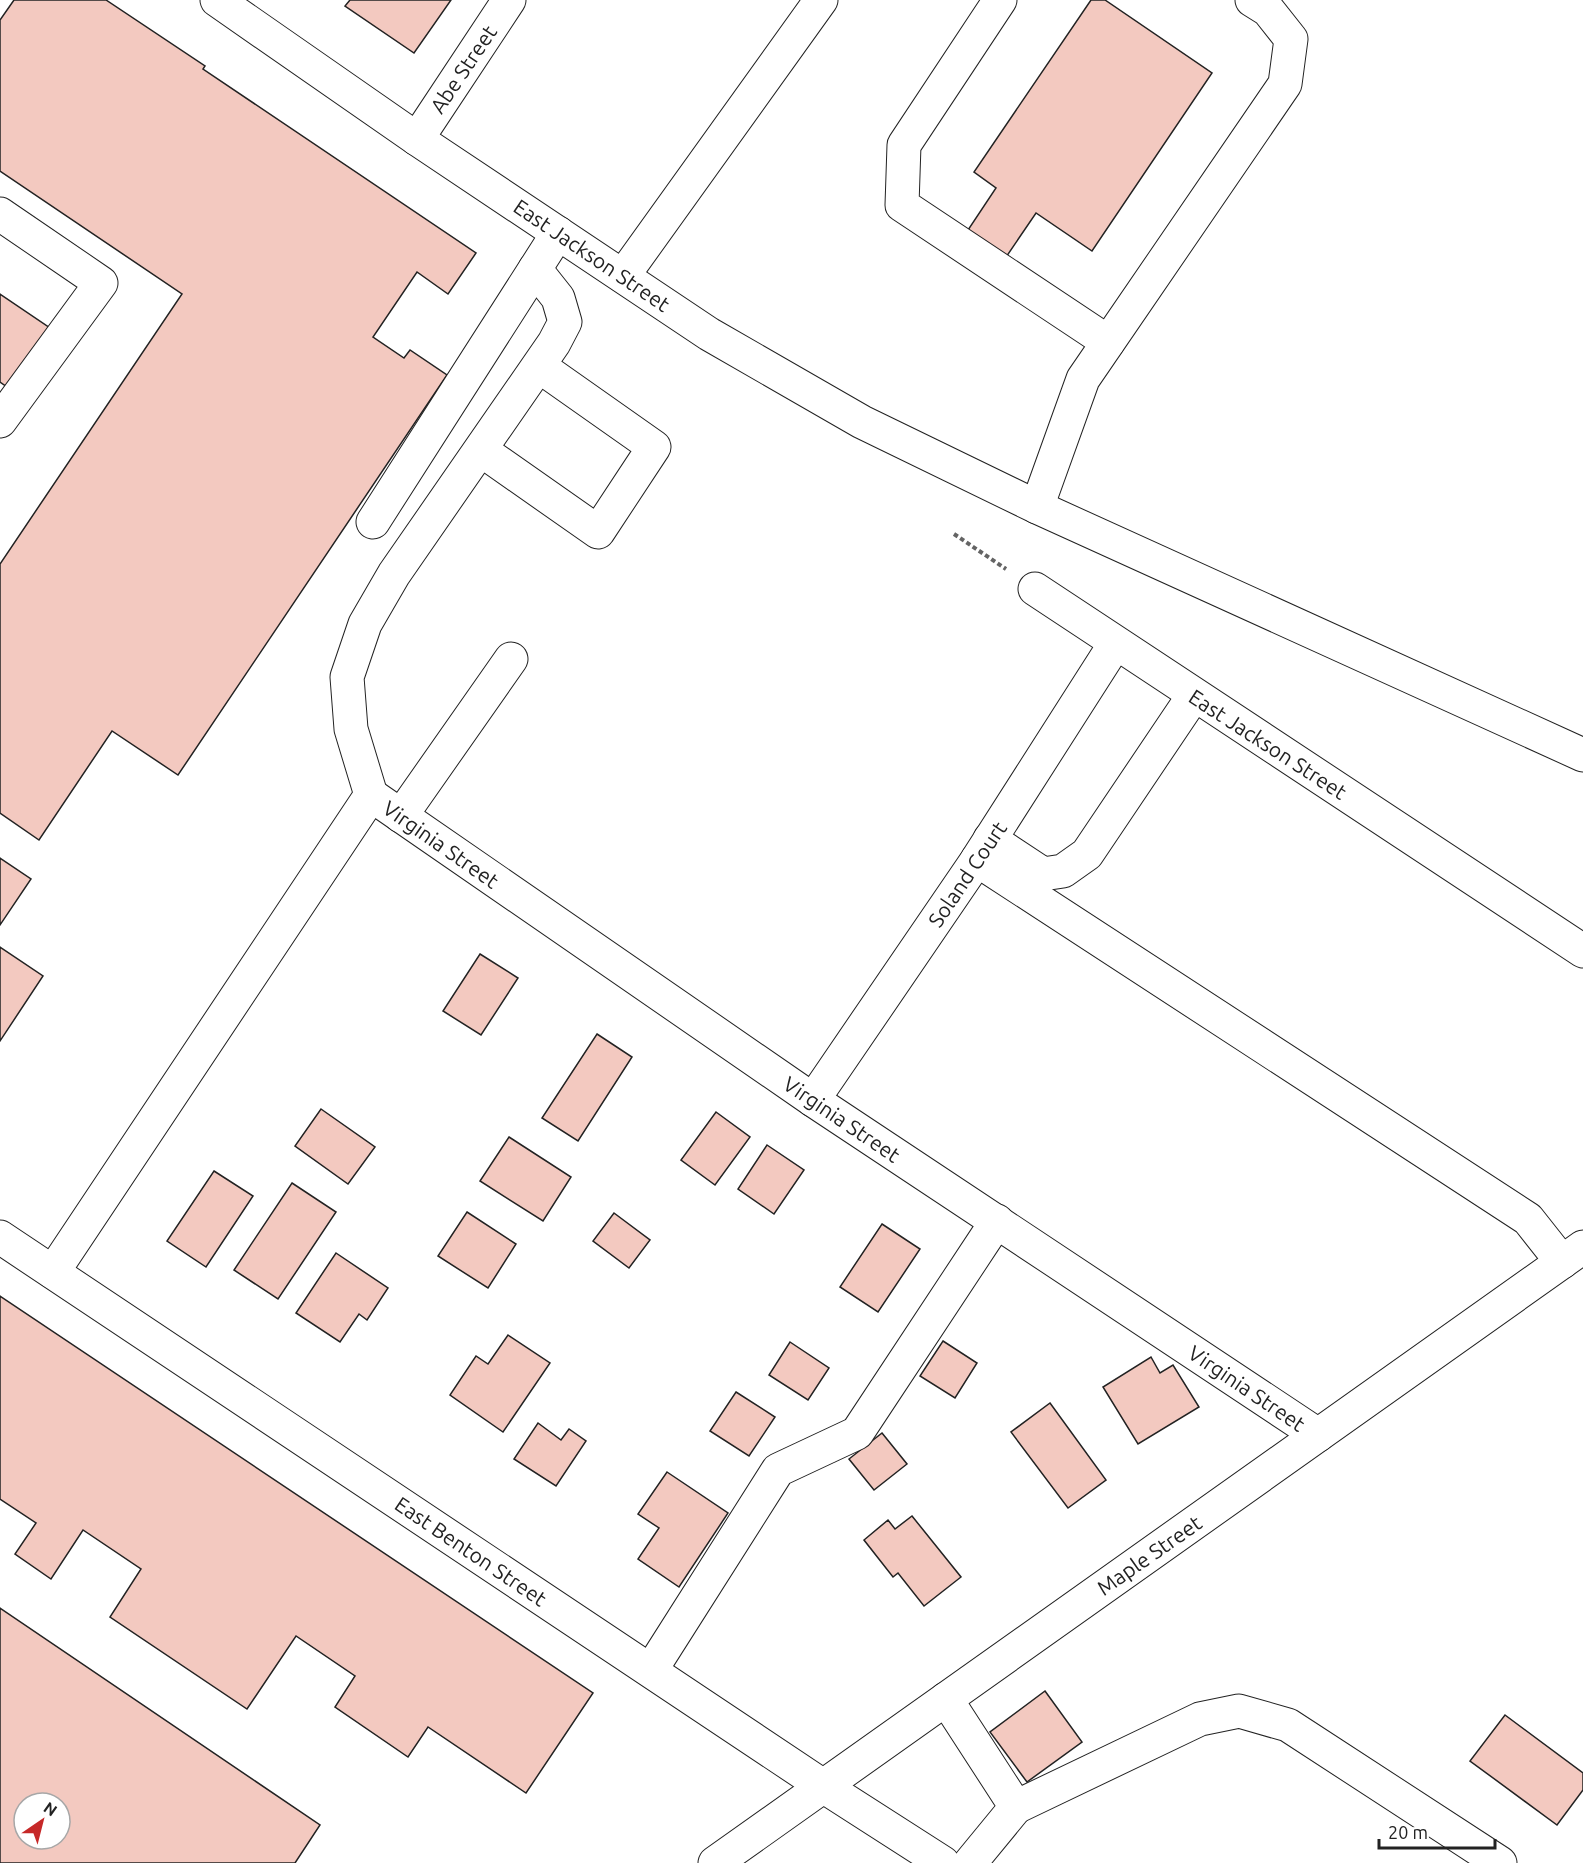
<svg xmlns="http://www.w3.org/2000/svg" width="1583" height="1863" font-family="Ubuntu,sans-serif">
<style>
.building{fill:#f3c9c0;stroke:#222;stroke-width:1.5;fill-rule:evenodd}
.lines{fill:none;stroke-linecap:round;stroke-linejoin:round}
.minor-casing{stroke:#222;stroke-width:35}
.major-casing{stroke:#222;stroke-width:35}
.path{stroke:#646464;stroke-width:4;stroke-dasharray:4.5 3;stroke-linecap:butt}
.minor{stroke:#fff;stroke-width:33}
.major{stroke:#fff;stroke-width:33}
.labels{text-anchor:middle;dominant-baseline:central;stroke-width:4.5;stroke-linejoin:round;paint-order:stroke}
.street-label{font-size:21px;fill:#222;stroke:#fff}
</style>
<rect width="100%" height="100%" fill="#fff"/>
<g class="building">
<polygon points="14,0 106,0 205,66 203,69 476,253 448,294 417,272 373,337 404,358 410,350 447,375 178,775 112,731 39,840 0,813 0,564 182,294 0,171 0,20"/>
<polygon points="350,0 451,0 414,53 345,6"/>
<polygon points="1091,0 1105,0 1212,73 1092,251 1036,213 1000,266 962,239 996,188 974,172"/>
<polygon points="0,294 50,328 10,389 0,382"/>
<polygon points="0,858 31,879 0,925"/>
<polygon points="0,947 43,976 0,1041"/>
<polygon points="480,954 518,978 481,1035 443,1011"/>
<polygon points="597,1034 632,1057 578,1141 542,1118"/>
<polygon points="321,1109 375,1147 348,1184 295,1146"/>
<polygon points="716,1112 750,1137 715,1185 681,1160"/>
<polygon points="509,1137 571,1177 543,1221 480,1181"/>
<polygon points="767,1145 804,1170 774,1214 738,1189"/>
<polygon points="214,1171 253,1196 206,1267 167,1241"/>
<polygon points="292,1183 336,1212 278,1299 234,1270"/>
<polygon points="467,1212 516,1244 488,1288 438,1256"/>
<polygon points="614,1213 650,1240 629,1268 593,1241"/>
<polygon points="882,1224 920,1249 878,1312 840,1287"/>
<polygon points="336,1253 388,1288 367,1320 359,1314 340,1342 296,1313"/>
<polygon points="0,1296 593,1693 526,1793 428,1727 408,1757 335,1707 355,1676 296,1636 247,1709 110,1617 141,1569 83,1530 51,1579 15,1554 36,1523 0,1499"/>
<polygon points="508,1335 550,1363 503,1432 450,1395 476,1356 488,1364"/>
<polygon points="943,1341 977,1363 955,1398 920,1376"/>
<polygon points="790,1342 829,1368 808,1400 769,1375"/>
<polygon points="1151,1357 1160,1373 1173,1365 1199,1407 1138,1444 1103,1387"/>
<polygon points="736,1392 775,1417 749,1456 710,1431"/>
<polygon points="1050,1403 1106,1480 1068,1508 1011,1432"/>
<polygon points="538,1423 561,1440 569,1429 586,1441 556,1486 514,1459"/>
<polygon points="882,1433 907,1464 874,1490 849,1459"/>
<polygon points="667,1472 728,1513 679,1587 638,1559 659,1528 638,1514"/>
<polygon points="912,1516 961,1577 924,1606 898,1573 893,1577 864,1540 888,1520 895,1529"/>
<path d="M0,1608L320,1825L295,1863H0ZM24,1803H60V1839H24Z"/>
<polygon points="1045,1691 1082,1742 1027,1782 990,1732"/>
<polygon points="1505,1715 1583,1773 1583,1790 1557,1825 1470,1761"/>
</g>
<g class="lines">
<g class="minor-casing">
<g id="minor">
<polyline points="1000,0 904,145 902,205 1108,342"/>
<polyline points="417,139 509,0"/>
<polyline points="0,214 101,283 0,421"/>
<polyline points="623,276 821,0"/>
<polyline points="481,450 598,532 654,447 539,366"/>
<polyline points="1037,507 1083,379 1285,84 1291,39 1268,10 1252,0"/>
<polyline points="373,522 558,233"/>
<polyline points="1035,589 1583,951"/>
<polyline points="371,795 813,1100 1318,1435"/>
<polyline points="371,795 351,729 347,677 365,624 394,574 554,343 565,322 558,298 535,269"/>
<polyline points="401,816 511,659"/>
<polyline points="990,839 1043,874 1063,871 1087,854 1194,695"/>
<polyline points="977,860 1528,1219 1562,1262"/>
<polyline points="813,1100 977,860 1115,644"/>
<polyline points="0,1237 823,1786 943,1863"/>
<polyline points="53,1272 371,795"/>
<polyline points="651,1670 778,1470 857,1433 997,1221"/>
<polyline points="946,1699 1016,1807 970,1863"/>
<polyline points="1016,1807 1200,1719 1239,1711 1288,1725 1500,1863"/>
<polyline points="715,1863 1583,1247"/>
</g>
</g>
<g class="major-casing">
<polyline id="major" points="217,0 417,139 709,334 862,422 1037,507 1583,755"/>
</g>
<polyline class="path" points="954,534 1006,569"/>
<use href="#minor" class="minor"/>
<use href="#major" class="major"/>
</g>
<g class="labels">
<g class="street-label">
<text transform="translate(463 69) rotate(-56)">Abe Street</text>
<text transform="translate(592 255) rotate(34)">East Jackson Street</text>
<text transform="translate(1268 744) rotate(33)">East Jackson Street</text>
<text transform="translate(441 844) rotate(35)">Virginia Street</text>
<text transform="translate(967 874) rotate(-56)">Soland Court</text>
<text transform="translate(842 1119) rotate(34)">Virginia Street</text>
<text transform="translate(1247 1388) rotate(34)">Virginia Street</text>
<text transform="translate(471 1551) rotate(34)">East Benton Street</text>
<text transform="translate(1149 1555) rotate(-35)">Maple Street</text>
</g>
</g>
<g transform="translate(42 1821) rotate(35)"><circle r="28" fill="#ffffff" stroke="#a7a7a7" stroke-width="1.5"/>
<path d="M0-4.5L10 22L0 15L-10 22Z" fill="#c62828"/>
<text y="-9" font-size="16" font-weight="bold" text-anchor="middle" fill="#222222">N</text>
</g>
<path d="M1379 1839v9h116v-9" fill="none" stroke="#222222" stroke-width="3"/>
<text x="1388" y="1839" font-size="18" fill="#222222" stroke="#ffffff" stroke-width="4.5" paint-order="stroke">20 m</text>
</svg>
